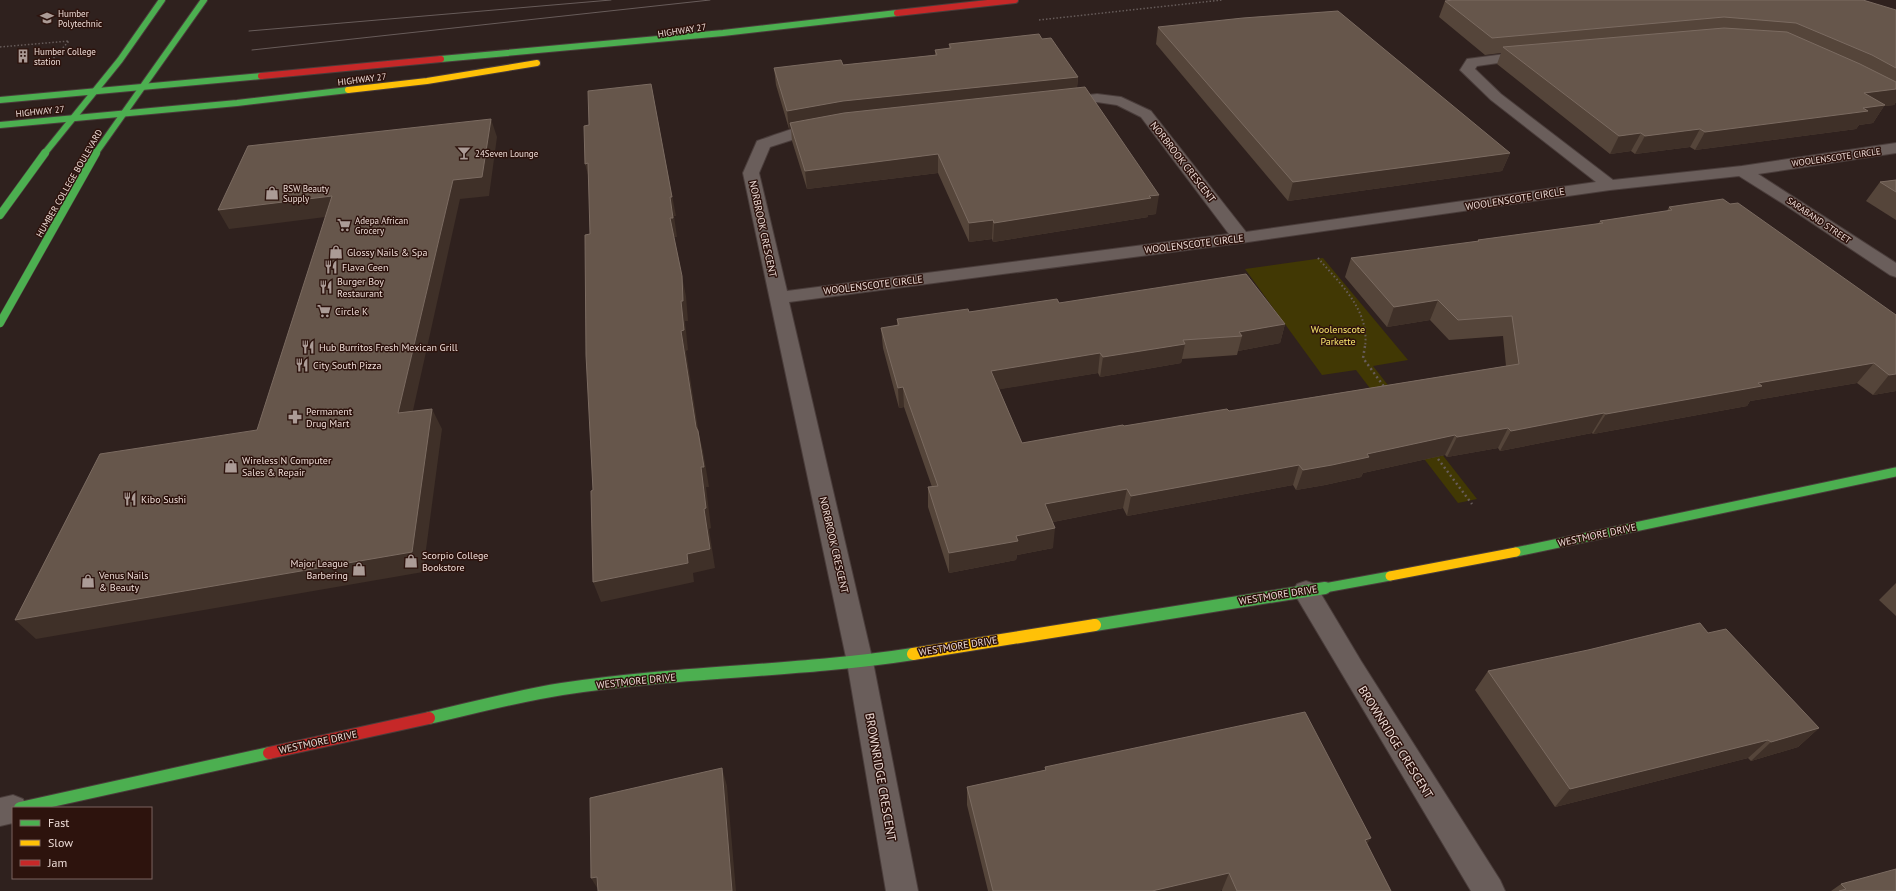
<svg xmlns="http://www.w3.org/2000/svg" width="1896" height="891" font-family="'PT Sans',sans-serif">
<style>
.green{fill:#413804}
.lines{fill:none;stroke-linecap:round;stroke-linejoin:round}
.street-casing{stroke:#4a3d3b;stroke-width:2}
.fast-far3-casing{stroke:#4a3d3b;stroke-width:8}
.fast-far2-casing{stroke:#4a3d3b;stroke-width:9}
.fast-far1-casing{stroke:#4a3d3b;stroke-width:11}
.fast-casing{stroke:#4a3d3b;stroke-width:14}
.slow-far2-casing{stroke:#4a3d3b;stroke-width:8}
.slow-far1-casing{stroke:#4a3d3b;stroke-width:11}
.slow-casing{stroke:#4a3d3b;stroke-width:14}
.jam-far1-casing{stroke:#4a3d3b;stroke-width:8}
.jam-casing{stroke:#4a3d3b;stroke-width:14}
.path-far2{stroke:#675c5a;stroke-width:1.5;stroke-dasharray:1.5 2;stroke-linecap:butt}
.path-far1{stroke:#675c5a;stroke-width:2;stroke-dasharray:1.5 2.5;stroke-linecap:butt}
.path{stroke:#675c5a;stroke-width:2.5;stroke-dasharray:2 3;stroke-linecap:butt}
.street{fill:#6a5e5b;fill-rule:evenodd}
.fast-far3{stroke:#4caf50;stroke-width:6}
.fast-far2{stroke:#4caf50;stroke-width:8}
.fast-far1{stroke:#4caf50;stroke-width:9}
.fast{stroke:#4caf50;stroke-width:12}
.slow-far2{stroke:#ffc107;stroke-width:6}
.slow-far1{stroke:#ffc107;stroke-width:9}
.slow{stroke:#ffc107;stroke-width:12}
.jam-far1{stroke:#c62828;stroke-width:6}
.jam{stroke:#c62828;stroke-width:12}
.tram{stroke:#685c5a;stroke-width:1}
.wall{fill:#55453a}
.shaded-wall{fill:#3f3028}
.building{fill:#66564b;stroke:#7b6b61}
.labels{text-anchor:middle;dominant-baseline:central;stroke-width:3;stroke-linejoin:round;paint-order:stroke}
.far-poi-label{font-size:9px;fill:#eedcd7;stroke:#2d130d;text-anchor:start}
.far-street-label{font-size:9px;fill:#eedcd7;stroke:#2d130d}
.street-label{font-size:10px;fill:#eedcd7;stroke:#2d130d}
.poi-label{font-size:10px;fill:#eedcd7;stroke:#2d130d;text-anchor:start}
.park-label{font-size:10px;fill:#f9e76e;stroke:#2d130d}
.near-street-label{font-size:12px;fill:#eedcd7;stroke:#2d130d}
</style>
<rect width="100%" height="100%" fill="#2f211e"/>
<polygon class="green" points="1323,258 1408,360 1373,366 1477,499 1458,503 1356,370 1322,375 1245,269"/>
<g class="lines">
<g class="street-casing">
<g id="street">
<path d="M1528,51L1533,52L1535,55L1533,58L1477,66L1475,69L1501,94L1613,180L1742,166L1896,143V153L1758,174L1896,263V277L1890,275L1782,203L1739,176L1610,190L1241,243L789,302L873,662L918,891H886L847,662L743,173L757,141C775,135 807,121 825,126L828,129L825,132L801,137L770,147L759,173L787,291L1229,234L1141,117L1117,105L1097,102L1063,106L1058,105L1056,102L1058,99L1063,98L1097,94L1121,97L1151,111L1246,232L1596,182L1491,100L1460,70L1467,59Z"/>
<polygon points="1306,581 1315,584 1361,661 1500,880 1505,891 1471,891 1297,598 1293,591 1297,584"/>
<polygon points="13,795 23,799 27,808 13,808 13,823 0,826 0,798"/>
</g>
</g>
<g class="fast-far3-casing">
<g id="fast-far3">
<polyline points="441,59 723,33 897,13"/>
<polyline points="0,100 261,76"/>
<polyline points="0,125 237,103 348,90"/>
<polyline points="44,154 120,60 162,0"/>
<polyline points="95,154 204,0"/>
</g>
</g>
<g class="fast-far2-casing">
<g id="fast-far2">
<polyline points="0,215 45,153"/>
<polyline points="0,323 96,153"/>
</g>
</g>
<g class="fast-far1-casing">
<g id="fast-far1">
<polyline points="1516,552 1896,472"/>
<polyline points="1319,589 1390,576"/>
</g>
</g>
<g class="fast-casing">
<g id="fast">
<polyline points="1095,625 1325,588"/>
<path d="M429,718C473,708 517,696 562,689C678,671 797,672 913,654"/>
<polyline points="20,808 269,753"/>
</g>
</g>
<g class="slow-far2-casing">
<polyline id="slow-far2" points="348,90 427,81 537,63"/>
</g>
<g class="slow-far1-casing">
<polyline id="slow-far1" points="1390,576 1516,552"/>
</g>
<g class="slow-casing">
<polyline id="slow" points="913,654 1095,625"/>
</g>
<g class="jam-far1-casing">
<g id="jam-far1">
<polyline points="897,13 1015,0"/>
<polyline points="261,76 441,59"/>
</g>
</g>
<g class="jam-casing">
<polyline id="jam" points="269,753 429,718"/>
</g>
<g class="path-far2">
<polyline points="1039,20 1222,0"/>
<polyline points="0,47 69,41 51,61"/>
</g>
<path class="path-far1" d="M1318,258C1340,284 1370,310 1365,347"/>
<g class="path">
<polyline points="1365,346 1363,358 1385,388"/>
<polyline points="1435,455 1472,504"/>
</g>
<use href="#street" class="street"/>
<use href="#fast-far3" class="fast-far3"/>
<use href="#fast-far2" class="fast-far2"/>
<use href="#fast-far1" class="fast-far1"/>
<use href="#fast" class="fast"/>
<use href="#slow-far2" class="slow-far2"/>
<use href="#slow-far1" class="slow-far1"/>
<use href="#slow" class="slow"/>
<use href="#jam-far1" class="jam-far1"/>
<use href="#jam" class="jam"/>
<g class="tram">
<polyline points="249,31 611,0"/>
<polyline points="252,50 710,0"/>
</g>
</g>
<g class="wall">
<polygon points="1445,1 1896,10 1896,102 1894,105 1884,106 1873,123 1859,125 1856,129 1695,150 1690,147 1635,154 1631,151 1610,154 1497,64 1501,53 1485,55 1439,17"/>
<polygon points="1158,27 1510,153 1502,171 1288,201 1156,44"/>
<polygon points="1042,39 1078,77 1077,88 1156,214 1148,215 1148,217 993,242 992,239 969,242 938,173 807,189 792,141 791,129 789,129 776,85 774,68 843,65 935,55 935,50 949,49 949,44"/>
<polygon points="1896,180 1896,220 1866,201 1880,182"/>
<polygon points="1730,204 1896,315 1896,391 1873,395 1857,383 1750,401 1747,406 1593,434 1592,433 1500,451 1498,448 1447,457 1445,455 1363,473 1361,477 1325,485 1296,490 1293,485 1127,516 1123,508 1053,522 1053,548 1017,555 1016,560 949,573 928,507 928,487 932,487 904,407 899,408 883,348 881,328 897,326 897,319 1059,303 1285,324 1280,343 1238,351 1237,355 1182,359 1181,363 1100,377 1098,373 999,389 1022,443 1124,426 1229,411 1506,366 1503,336 1449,340 1430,320 1387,327 1345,277 1351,258 1477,242 1478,240 1598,224 1600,221 1667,211 1669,207"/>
<polygon points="1896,583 1896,616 1879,600"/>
<polygon points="1708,633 1819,728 1798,747 1751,761 1748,758 1555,807 1475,690 1488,671"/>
<polygon points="1045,767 1367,845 1391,891 1222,891 1222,890 1218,891 988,891 967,805 967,787 1045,770"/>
<polygon points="1841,884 1896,891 1831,891"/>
</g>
<g class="shaded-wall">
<polygon points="1078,77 1076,95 790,123 791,129 789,129 787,111 843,101"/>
<polygon points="651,84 676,216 674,216 677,237 674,237 686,296 688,321 685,321 688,350 686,351 701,447 696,427 681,331 670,218"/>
<polygon points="1896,89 1896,102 1894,105 1884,106 1873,123 1859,125 1856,129 1695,150 1705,132 1864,93"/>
<polygon points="491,119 497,137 489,196 460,199 408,433 398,413 453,180"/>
<polygon points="1700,129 1690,147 1635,154 1645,136"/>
<polygon points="1641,133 1631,151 1610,154 1619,136"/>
<polygon points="1510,153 1502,171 1288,201 1293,182"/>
<polygon points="938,154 938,173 807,189 805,171"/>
<polygon points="588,163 590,182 585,164"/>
<polygon points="1159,195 1156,214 1148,215 1148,217 993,242 994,223"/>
<polygon points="332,196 341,215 229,229 218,210"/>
<polygon points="993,220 992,239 969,242 969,223"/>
<polygon points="1438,300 1430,320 1387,327 1394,307"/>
<polygon points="1285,324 1280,343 1238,351 1242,336 1239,332"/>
<polygon points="1185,344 1181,363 1100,377 1103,357"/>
<polygon points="1100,353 1098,373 990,391 991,371"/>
<polygon points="1874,363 1857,383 1750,401 1747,406 1593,434 1606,414 1758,383"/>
<polygon points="1896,374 1896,391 1873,395 1889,375"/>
<polygon points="903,387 904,407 899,408 898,388"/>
<polygon points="432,409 442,429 423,572 36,639 15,620"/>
<polygon points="1604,413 1592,433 1500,451 1511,431"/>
<polygon points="1508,428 1498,448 1447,457 1457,437"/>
<polygon points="698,431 703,451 709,487 706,487 711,528 709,529 715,568 693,573 694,582 601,602 593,582 687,554 704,509"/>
<polygon points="1455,435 1445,455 1363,473 1361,477 1325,485 1296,490 1303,470 1367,454"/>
<polygon points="1299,465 1293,485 1127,516 1131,496"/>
<polygon points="1127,489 1123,508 1043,524 1045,504"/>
<polygon points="1055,528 1053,548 1017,555 1016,560 949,573 949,553 1016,536"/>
<polygon points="1819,728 1798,747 1751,761 1771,742"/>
<polygon points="1768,740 1748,758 1555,807 1570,789"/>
<polygon points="722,768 727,786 736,891 732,891"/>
<polygon points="1371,838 1360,855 1365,840"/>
<polygon points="1229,873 1222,890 1218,891 1152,891"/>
<polygon points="597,877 599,891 591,878"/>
</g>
<g class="building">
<polygon points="1453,0 1863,0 1896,10 1896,68 1872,55 1796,23 1724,17 1492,38 1445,1"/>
<polygon points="1338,11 1510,153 1293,182 1158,27 1243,18"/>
<polygon points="1724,28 1787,32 1860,64 1896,82 1896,89 1864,93 1885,105 1863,108 1868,111 1705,132 1700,129 1645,136 1641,133 1619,136 1503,47"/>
<polygon points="1039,34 1042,39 1051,38 1078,77 843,101 787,111 774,68 841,60 843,65 937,55 935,50 951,48 949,44"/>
<polygon points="651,84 672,197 670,197 673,218 670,218 682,276 683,301 681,301 684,330 681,331 696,427 698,431 704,467 701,467 706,508 704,509 710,549 687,554 688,563 593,582 591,491 593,490 586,355 585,235 590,234 588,163 585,164 584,126 589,125 588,91"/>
<polygon points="1085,87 1159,195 1149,196 1151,198 994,223 993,220 969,223 938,154 805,171 790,123 844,113"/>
<polygon points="491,119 482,177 453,180 398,413 432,409 412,552 15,620 100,454 257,430 332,196 218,210 248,146"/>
<polygon points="1896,180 1896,192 1880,182"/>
<polygon points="1723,199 1730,204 1738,203 1896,315 1896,374 1889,375 1874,363 1758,383 1762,386 1606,414 1604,413 1511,431 1508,428 1457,437 1455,435 1367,454 1369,457 1332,465 1303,470 1299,465 1131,496 1127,489 1045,504 1055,528 1016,536 1018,541 949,553 928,487 938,486 903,387 898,388 881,328 899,325 897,319 968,309 969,312 1057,299 1059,303 1246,274 1285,324 1239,332 1242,336 1183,340 1185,344 1103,357 1100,353 991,371 1022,443 1123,425 1124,426 1227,409 1229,411 1519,364 1512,316 1458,320 1438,300 1394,307 1351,258 1479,241 1478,240 1603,223 1600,221 1672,210 1669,207"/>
<polygon points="1700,623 1708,633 1726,629 1819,728 1771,742 1768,740 1570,789 1488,671 1588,650"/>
<polygon points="1305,712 1371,838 1365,840 1391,891 1237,891 1229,873 1152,891 993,891 967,787 1046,770 1045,767"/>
<polygon points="722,768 732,891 598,891 597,877 591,878 590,798"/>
<polygon points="1896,869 1896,891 1839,891 1846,889 1841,884"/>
</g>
<defs>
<g id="university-bare" transform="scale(1.08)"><path d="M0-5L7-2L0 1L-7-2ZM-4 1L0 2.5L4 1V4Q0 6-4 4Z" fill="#ab9b96" stroke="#2d130d" stroke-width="2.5" paint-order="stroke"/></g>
<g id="building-bare" transform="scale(1.08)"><path d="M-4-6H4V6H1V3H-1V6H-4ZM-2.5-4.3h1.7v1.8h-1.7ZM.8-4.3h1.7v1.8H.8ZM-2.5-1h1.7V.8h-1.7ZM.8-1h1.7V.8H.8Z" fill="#ab9b96" stroke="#2d130d" stroke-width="2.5" paint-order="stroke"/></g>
<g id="bar-bare" transform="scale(1.08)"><path d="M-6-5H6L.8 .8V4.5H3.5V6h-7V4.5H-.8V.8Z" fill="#ab9b96" stroke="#2d130d" stroke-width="2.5" paint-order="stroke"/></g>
<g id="shop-bare" transform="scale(1.08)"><path d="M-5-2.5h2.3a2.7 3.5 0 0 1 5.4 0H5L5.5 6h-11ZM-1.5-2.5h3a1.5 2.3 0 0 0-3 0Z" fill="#ab9b96" stroke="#2d130d" stroke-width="2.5" paint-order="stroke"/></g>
<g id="supermarket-bare" transform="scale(1.08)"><path d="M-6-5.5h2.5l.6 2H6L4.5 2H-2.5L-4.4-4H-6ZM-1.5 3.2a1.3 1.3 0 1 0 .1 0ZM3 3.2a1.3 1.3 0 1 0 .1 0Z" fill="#ab9b96" stroke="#2d130d" stroke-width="2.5" paint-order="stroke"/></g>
<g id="restaurant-bare" transform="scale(1.08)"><path d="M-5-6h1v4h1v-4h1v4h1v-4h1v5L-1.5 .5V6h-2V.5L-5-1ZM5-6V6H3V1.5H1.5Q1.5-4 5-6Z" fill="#ab9b96" stroke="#2d130d" stroke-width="2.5" paint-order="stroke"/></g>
<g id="pharmacy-bare" transform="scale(1.08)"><path d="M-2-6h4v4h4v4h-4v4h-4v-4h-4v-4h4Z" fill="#ab9b96" stroke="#2d130d" stroke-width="2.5" paint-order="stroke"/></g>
</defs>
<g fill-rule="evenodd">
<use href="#university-bare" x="47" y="18"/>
<use href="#building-bare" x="23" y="56"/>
<use href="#bar-bare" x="464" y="153"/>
<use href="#shop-bare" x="272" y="193"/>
<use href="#supermarket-bare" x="344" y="225"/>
<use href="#shop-bare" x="336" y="252"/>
<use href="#restaurant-bare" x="331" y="267"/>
<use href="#restaurant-bare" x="326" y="287"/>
<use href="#supermarket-bare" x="324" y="311"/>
<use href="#restaurant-bare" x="308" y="347"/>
<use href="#restaurant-bare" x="302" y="365"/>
<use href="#pharmacy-bare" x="295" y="417"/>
<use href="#shop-bare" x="231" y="466"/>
<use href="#restaurant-bare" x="130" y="499"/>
<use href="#shop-bare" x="411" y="561"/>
<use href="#shop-bare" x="359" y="569"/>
<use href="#shop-bare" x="88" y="581"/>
</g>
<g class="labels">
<g class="far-poi-label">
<text x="58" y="13">Humber<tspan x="58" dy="10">Polytechnic</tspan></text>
<text x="34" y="51">Humber College<tspan x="34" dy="10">station</tspan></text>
<text x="475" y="153">24Seven Lounge</text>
<text x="283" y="188">BSW Beauty<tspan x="283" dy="10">Supply</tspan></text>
<text x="355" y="220">Adepa African<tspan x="355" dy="10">Grocery</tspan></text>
</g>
<g class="far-street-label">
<text transform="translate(682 30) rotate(-9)">HIGHWAY 27</text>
<text transform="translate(362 79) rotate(-7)">HIGHWAY 27</text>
<text transform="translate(40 111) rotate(-6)">HIGHWAY 27</text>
<text transform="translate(1836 157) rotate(-8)">WOOLENSCOTE CIRCLE</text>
<text transform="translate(69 183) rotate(-60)">HUMBER COLLEGE BOULEVARD</text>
<text transform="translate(1819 220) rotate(34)">SARABAND STREET</text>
</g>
<g class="street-label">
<text transform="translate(1183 162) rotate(52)">NORBROOK CRESCENT</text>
<text transform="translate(1515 199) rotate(-9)">WOOLENSCOTE CIRCLE</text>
<text transform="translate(763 229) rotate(78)">NORBROOK CRESCENT</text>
<text transform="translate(1194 244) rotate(-7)">WOOLENSCOTE CIRCLE</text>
<text transform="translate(873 285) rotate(-7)">WOOLENSCOTE CIRCLE</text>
<text transform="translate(1597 535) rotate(-12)">WESTMORE DRIVE</text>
<text transform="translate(834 545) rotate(77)">NORBROOK CRESCENT</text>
<text transform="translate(1278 595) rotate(-9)">WESTMORE DRIVE</text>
<text transform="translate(958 646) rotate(-9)">WESTMORE DRIVE</text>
<text transform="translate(636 681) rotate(-6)">WESTMORE DRIVE</text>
<text transform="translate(318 742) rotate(-12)">WESTMORE DRIVE</text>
</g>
<g class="poi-label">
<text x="347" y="252">Glossy Nails &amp; Spa</text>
<text x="342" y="267">Flava Ceen</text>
<text x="337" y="281">Burger Boy<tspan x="337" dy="12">Restaurant</tspan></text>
<text x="335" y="311">Circle K</text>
<text x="319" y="347">Hub Burritos Fresh Mexican Grill</text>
<text x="313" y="365">City South Pizza</text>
<text x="306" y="411">Permanent<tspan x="306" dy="12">Drug Mart</tspan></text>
<text x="242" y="460">Wireless N Computer<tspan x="242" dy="12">Sales &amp; Repair</tspan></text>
<text x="141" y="499">Kibo Sushi</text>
<text x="422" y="555">Scorpio College<tspan x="422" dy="12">Bookstore</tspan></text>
<text x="348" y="563" text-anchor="end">Major League<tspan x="348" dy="12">Barbering</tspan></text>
<text x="99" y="575">Venus Nails<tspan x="99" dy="12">&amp; Beauty</tspan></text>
</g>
<g class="park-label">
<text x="1338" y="329">Woolenscote<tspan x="1338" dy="12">Parkette</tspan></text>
</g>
<g class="near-street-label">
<text transform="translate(1396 742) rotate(58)">BROWNRIDGE CRESCENT</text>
<text transform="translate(881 777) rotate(80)">BROWNRIDGE CRESCENT</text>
</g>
</g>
<rect x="12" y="807" width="140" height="72" fill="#2d130d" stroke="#7a635e"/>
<rect x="20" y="820" width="20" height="6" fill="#4caf50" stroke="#7a635e"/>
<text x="48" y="827" font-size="12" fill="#eedcd7">Fast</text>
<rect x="20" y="840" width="20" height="6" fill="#ffc107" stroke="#7a635e"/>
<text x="48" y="847" font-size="12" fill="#eedcd7">Slow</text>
<rect x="20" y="860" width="20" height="6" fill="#c62828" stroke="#7a635e"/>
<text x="48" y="867" font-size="12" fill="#eedcd7">Jam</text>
</svg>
